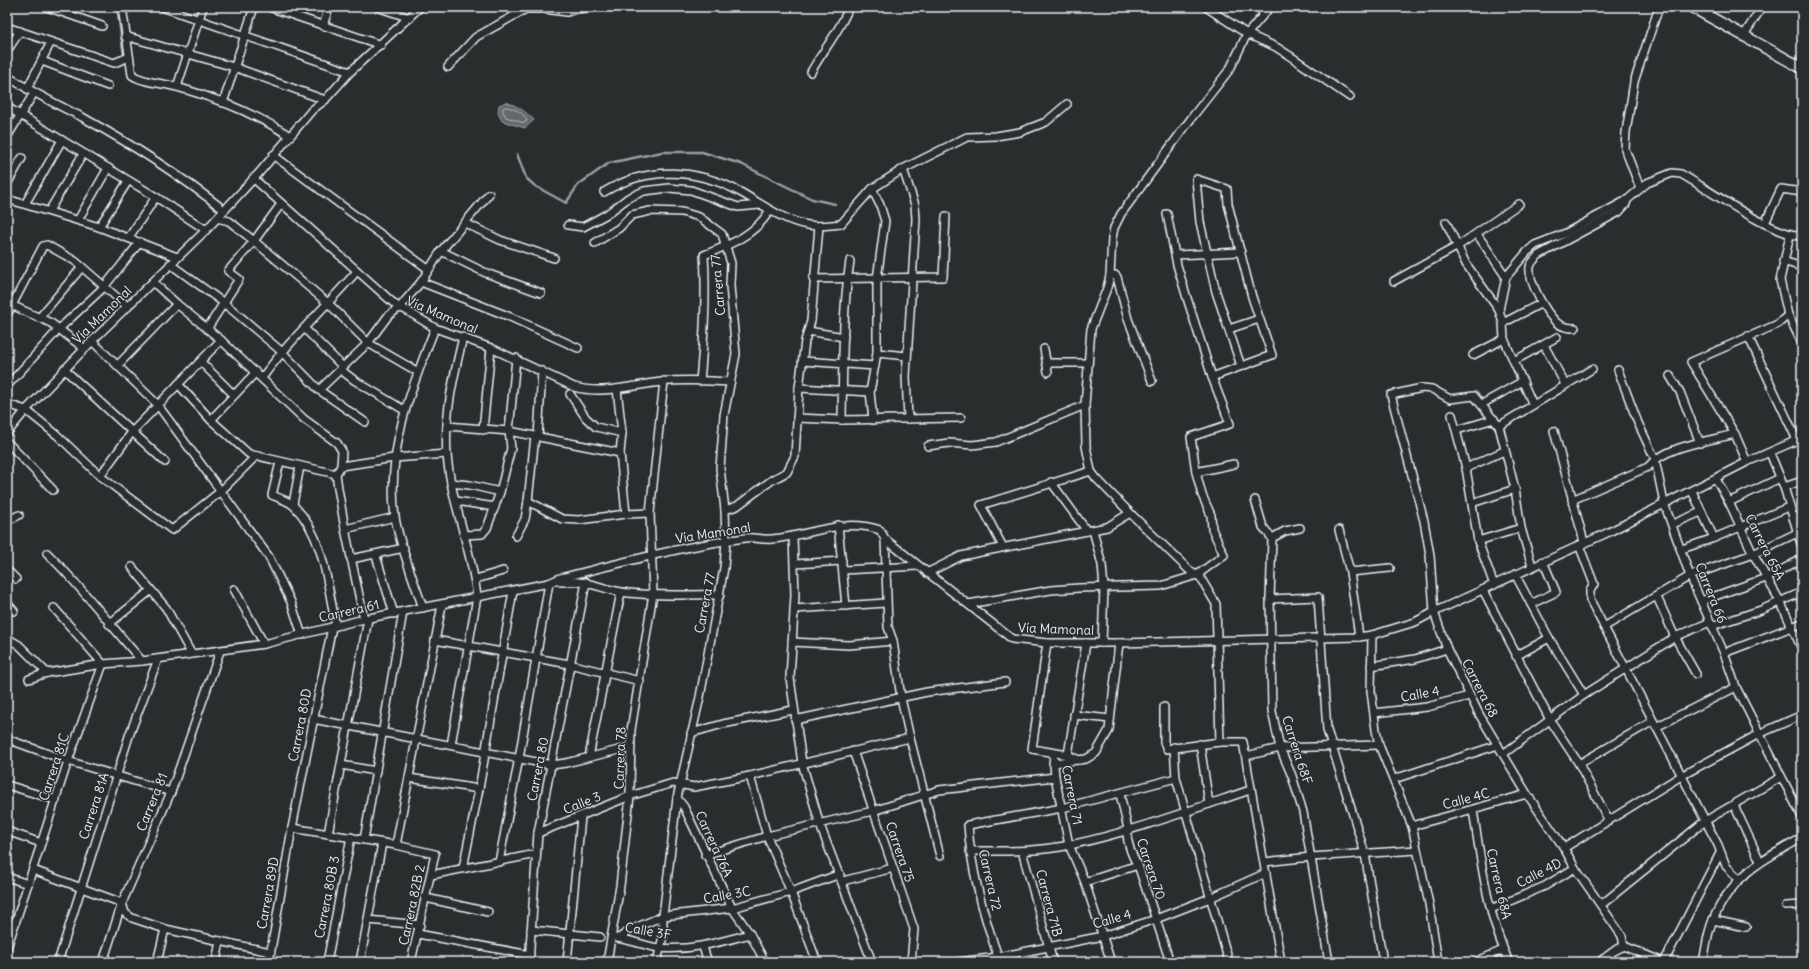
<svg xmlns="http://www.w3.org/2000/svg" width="1809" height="969" font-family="Delius,sans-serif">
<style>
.water{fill:#63686b;stroke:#989fa3}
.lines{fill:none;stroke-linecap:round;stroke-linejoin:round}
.shore{stroke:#b3bac0;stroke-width:1}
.stream{stroke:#989fa3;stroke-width:2.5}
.street-casing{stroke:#e8f1f8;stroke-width:10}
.secondary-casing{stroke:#e8f1f8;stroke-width:13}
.street{stroke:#2a2d2e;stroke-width:7}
.secondary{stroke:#2a2d2e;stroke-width:10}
.labels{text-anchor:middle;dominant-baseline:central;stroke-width:3;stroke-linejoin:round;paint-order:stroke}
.street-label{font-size:13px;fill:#e8f1f8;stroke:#2a2d2e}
</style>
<rect width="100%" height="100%" fill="#2a2d2e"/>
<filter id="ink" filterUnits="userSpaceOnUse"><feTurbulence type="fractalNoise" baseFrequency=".025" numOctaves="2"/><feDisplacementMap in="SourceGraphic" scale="8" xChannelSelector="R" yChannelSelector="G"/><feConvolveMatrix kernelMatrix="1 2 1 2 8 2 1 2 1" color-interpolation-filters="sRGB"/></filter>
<g filter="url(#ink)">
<path class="water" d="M506,102C518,106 525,111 534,120L525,128L502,121L498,113L499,105Z"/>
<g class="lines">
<path class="shore" d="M506,107C514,108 525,113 527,121L524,123L506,117L503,112V108Z"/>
<g class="stream">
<polyline points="117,7 124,56"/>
<polyline points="517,154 526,178 535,186 566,203 578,185 609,163 662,152 702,152 741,164 812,199 835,204"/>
</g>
<g class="street-casing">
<g id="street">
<polyline points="47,7 102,26"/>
<path d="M122,7L132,75C144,83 163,83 177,87C216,98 256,114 290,136"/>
<polyline points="162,7 350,72"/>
<polyline points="269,7 381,45"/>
<polyline points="377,7 410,18"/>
<polyline points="1206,7 1247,34 1276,47 1293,58 1350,97"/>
<polyline points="1258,7 1264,13"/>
<polyline points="323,26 329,7"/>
<polyline points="7,27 114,63 129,57"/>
<polyline points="1744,35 1762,7"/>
<polyline points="125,36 234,67 325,100"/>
<polyline points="7,51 20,31"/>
<polyline points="42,61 108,86"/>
<polyline points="448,67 476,37 526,9 544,9 567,12 575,9 597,7"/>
<path d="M811,72C823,50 840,31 849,7"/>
<path d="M7,76C31,92 56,104 82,117C131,144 180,175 224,210"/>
<polyline points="177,87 203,7"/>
<polyline points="27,89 51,42"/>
<polyline points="223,103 254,7"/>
<polyline points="7,107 156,197 206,230"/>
<polyline points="7,137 34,93"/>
<polyline points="273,155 428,269"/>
<polyline points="903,169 915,205 916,219 906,376 908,419"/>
<polyline points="253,178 399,308"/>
<polyline points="7,184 22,158"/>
<polyline points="1640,188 1625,149 1626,132 1634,82 1659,7"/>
<polyline points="872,189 880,205 885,221 877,279 877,353 870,392 873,420"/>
<path d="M604,192C647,166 696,168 740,192C762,204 783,221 808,225C819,227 830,225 841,224L872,189L903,169L967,137L996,136L1020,132L1046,122L1067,104"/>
<polyline points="7,199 99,227 177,257"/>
<polyline points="25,204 62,140"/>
<polyline points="49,211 83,154"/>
<polyline points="217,218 229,221 254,241 329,304 368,343 418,372"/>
<polyline points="78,220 108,168"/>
<polyline points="1446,222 1466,264 1499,310"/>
<polyline points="465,223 500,240 554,258"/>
<polyline points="1765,223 1781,189 1802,192"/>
<polyline points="568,225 583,227 607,214 628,198 644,191 669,188 691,190 738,207 760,205"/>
<polyline points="99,227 128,181"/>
<polyline points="1477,234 1506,277"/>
<polyline points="1790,235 1780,280 1788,315 1802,343"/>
<polyline points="129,237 156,197"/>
<polyline points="595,243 619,228 632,215 650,211 682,212 699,217 722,234 731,263 730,286 736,354 724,415 720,468 725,510 726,541 724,568 700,697 677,798 663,916 663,936 657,962"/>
<polyline points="441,251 486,273 541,293"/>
<polyline points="1176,255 1241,252"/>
<polyline points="1783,261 1802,267"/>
<polyline points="170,264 224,303 281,351 319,390 365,422"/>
<polyline points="1110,276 1115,275 1117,277 1128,319 1152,381"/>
<polyline points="813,279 943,277 946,216"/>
<polyline points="1394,281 1458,246 1519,204"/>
<polyline points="153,282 177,304 221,340 304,419 337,443 342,451 341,466 336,474 338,488 345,529 364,619"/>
<polyline points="421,282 508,316 578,348"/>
<polyline points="7,303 51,323 85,349"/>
<polyline points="399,308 421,282 441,251 489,194"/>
<polyline points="7,315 43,246 47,245 75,261 128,307"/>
<polyline points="39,318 82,267"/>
<polyline points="1503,323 1542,303"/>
<path d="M1575,328C1569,328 1562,327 1557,323C1546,313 1528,282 1530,267C1531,262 1536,258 1539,255L1619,212L1626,204L1627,200"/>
<polyline points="207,329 239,279 228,271 254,241 281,204"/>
<polyline points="305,329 343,367"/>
<polyline points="1229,329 1259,319"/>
<polyline points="808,331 844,337"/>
<polyline points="1748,336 1797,440"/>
<polyline points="92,341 157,404 269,557 291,602 302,635"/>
<polyline points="1544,345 1565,384"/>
<polyline points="1044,349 1048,372"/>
<polyline points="877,353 907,356"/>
<polyline points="1473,355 1504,339"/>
<polyline points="803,361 875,366"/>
<polyline points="1514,361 1557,337"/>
<polyline points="201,362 234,395"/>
<polyline points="1048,363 1087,363"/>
<polyline points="118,365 177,304"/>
<polyline points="64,369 165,462"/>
<polyline points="341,370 354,380 404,410"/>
<polyline points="1618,370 1638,423 1655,459 1664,503 1690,576 1724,653 1736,687 1802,817"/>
<polyline points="1670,376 1680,392 1700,443"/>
<polyline points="1212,377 1272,355 1252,297 1228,204 1227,189 1196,179 1200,222 1216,292 1241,366"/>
<path d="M262,378C290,339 326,307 357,271"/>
<path d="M700,381C704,339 707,298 704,255C730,245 756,234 770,210"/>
<polyline points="178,384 211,420 249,454 336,474"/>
<polyline points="7,386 59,329 104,287 140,242"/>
<polyline points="799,388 870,392"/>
<polyline points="617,389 622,433 620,453 626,514"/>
<path d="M319,390L368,343L388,316L399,308L404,309L435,328L491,348L574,387C604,395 633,385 662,382C684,379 708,381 730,382"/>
<polyline points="570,394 586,418 596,427 622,433"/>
<polyline points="7,404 26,410 57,435 100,476 172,530 221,491 256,456"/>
<polyline points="1482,404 1523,381"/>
<path d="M1533,405L1504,339L1503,323L1499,310L1506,277L1527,252L1535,245L1566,233L1627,200L1647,183L1672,173L1681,174C1711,191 1770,234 1802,236"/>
<polyline points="1452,415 1466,468 1478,541 1494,585"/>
<polyline points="797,418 842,420 961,418"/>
<polyline points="211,420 256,372"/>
<path d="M842,420C843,367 842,313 850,261"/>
<polyline points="447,426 509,431 620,453"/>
<polyline points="1499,426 1592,369"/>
<polyline points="483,430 491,348"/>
<polyline points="1457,430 1494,419"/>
<polyline points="1554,431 1584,542"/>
<polyline points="7,433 26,410 92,341 206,230 259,173 312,110 325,100 350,72 420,7"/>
<polyline points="538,436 542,371"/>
<polyline points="7,442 53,490"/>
<polyline points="928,446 949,443 972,445 996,442 1085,405"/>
<polyline points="1770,453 1784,487 1802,547"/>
<path d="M280,462L272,495C278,498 289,501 294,506C325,537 327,585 336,626"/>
<polyline points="1747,462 1735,434 1691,362 1778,324 1788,315"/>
<polyline points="341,466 394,458 447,454"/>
<polyline points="1466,468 1504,451"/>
<polyline points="1196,472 1234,464"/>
<polyline points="100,476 132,432 221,340"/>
<polyline points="1716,479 1729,502 1753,554 1780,601 1802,649"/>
<polyline points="1051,482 1087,531"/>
<polyline points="451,483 470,485 500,492"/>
<polyline points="1784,487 1802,481"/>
<polyline points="1692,491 1714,538"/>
<polyline points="1255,500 1263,527 1272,538 1270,599 1272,711 1280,748 1292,776 1303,812 1329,962"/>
<path d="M1572,500L1648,467C1665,446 1709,441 1735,434"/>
<polyline points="456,501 495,507"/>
<polyline points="528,501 562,519 579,520 626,514 650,513"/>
<polyline points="1729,502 1780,478"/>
<polyline points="1472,503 1515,489"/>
<polyline points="293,504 300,466"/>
<polyline points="725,510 737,506 772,480 787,472 795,456 799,388 805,341 811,321 819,226"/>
<polyline points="1793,518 1802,515"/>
<polyline points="7,521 19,515"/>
<polyline points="1673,524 1701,512"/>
<polyline points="838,525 846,606"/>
<polyline points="345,529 395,517"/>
<polyline points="1093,530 1102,565 1104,588 1102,643"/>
<polyline points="1339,530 1350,572 1359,637"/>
<polyline points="464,535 482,534 487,528 500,492 511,448 509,431 516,358"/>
<polyline points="516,536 525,519 528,501 535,436"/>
<polyline points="793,536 795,595 790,678 802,763 820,825 872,962"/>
<polyline points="1272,538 1285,531 1300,528"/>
<polyline points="885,539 888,627 893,641 901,698 910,738 940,856"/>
<polyline points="1478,541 1521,528"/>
<polyline points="1579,545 1594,584 1590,591 1590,600 1718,845 1726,866 1739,879"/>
<polyline points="1003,547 981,505 1091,471"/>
<polyline points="1682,549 1714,538 1789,507"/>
<path d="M47,553C82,587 110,625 142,661"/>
<polyline points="376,556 394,614"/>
<polyline points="351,559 404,548"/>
<polyline points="795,564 842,561"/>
<polyline points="1532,566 1521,528 1515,489 1499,426 1474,396 1450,399 1432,389 1422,388 1391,395 1424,521 1430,555 1434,612 1447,649 1479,714 1527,794 1564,848 1575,868 1622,936 1624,946"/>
<polyline points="132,567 166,608 191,653"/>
<polyline points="7,570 16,579"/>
<polyline points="843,570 918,566"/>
<polyline points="1350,572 1390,568"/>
<polyline points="927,573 961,556 1107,527 1130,513"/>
<polyline points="1515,574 1549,638 1584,695"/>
<polyline points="476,579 503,571"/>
<path d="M561,582C585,579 599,588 621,592C653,597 688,594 720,595"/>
<polyline points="234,589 264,644"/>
<polyline points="1483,590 1550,720 1579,764 1609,821"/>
<polyline points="1657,597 1675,637 1696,674"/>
<polyline points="1270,599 1318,597 1327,730 1365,854 1383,962"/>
<polyline points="1701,601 1766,578 1802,559"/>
<polyline points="7,603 14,611"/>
<polyline points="968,604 1051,590 1079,588 1161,586 1197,575 1224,555 1212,529 1211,515 1202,495 1196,472 1191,437 1230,424 1212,377 1187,298 1177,265 1167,214"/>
<polyline points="1531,604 1556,592 1543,561"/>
<path d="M423,608C414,581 399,544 395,517C386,450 411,389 435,328"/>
<polyline points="794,609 886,603"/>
<polyline points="109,624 150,591"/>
<polyline points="1712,626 1761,610 1802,592"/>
<polyline points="1604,627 1690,576 1753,554 1797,533"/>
<polyline points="1372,635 1371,691 1376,730 1379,745 1412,826 1429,904 1438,962"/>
<polyline points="7,638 19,645 47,673"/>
<polyline points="435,640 569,664 640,681"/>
<polyline points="792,642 849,645 893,641"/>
<polyline points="1047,643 1032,749 1068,755 1079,760"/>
<polyline points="1724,653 1802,623"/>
<polyline points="1516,656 1549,638"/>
<polyline points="1371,666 1415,659 1447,649"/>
<path d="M29,679L47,673L103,664L142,661L264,644L364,619L549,583L560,578C621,563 682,546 745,538C754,537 763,540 772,539C809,536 843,517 880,530L885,539L1012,639L1047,643H1119L1359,637L1372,635L1415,622L1434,612L1609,532L1747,462L1802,438"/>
<polyline points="1164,707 1164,742 1167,749 1220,742 1243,742 1281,962"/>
<polyline points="1374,713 1427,707 1469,696"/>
<polyline points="1074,715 1110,719"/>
<polyline points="313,719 552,765 566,763 631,747"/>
<polyline points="795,720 927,692 1005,682"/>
<polyline points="1656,727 1736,687"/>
<polyline points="691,733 723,724 793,710"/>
<polyline points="7,739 68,761 171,792"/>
<polyline points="1220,742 1216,604 1200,577 1191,572 1130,513 1096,478 1091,471 1086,446 1085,405 1091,329 1107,288 1110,276 1112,238 1114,228 1121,214 1193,116 1230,69 1247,34 1270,7"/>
<polyline points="1200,744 1209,804"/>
<path d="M451,745L477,597C472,549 451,503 447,455C444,415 454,375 463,337"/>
<polyline points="1174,747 1176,778 1229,962"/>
<polyline points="853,751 914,929 911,962"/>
<polyline points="1053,753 1055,777 1069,845 1085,882 1111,962"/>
<polyline points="1503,754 1584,695 1675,637 1710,622"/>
<polyline points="1068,755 1086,643"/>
<polyline points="1246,756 1280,748 1379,745"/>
<polyline points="589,757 621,592"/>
<polyline points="1053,763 1086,759 1096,753 1109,730 1119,643"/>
<polyline points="1579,764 1653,721"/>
<polyline points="341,765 376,771"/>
<polyline points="750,776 767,836 791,892 817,962"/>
<polyline points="409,778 479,789"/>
<polyline points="1394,779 1498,745"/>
<polyline points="7,785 56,800"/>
<path d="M1120,794L1128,829L1127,832C1127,843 1132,857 1138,865L1170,962"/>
<polyline points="677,798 684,807 732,908 750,934 765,962"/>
<polyline points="1734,805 1760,861"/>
<path d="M1473,810C1481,860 1487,915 1509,962"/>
<polyline points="1412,826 1527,794"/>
<polyline points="292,828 396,845 435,854 411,962"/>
<polyline points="7,831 41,843"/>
<polyline points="538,833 630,796 673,783 694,787 750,776 910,738"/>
<polyline points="328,834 368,619"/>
<polyline points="364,840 403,612"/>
<polyline points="396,845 442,605"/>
<polyline points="1564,848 1681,776 1759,734 1802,715"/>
<path d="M970,851C1003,851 1037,852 1070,845C1131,832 1191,810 1250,790"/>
<polyline points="1022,851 1053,962"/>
<polyline points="705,855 767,836 873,811 939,790 1055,777"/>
<polyline points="499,862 519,758 549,583"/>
<polyline points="1264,862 1311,857 1417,850"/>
<polyline points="463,868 479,789 513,591"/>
<polyline points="33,870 122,903 125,913 132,918 165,929 270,952"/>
<polyline points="431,875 536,854"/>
<polyline points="7,877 28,884"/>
<polyline points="843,881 893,868"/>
<polyline points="1085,882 1138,865"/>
<polyline points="426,898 488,912"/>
<polyline points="1601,905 1705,821 1781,777"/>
<polyline points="1786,906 1802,905"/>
<polyline points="1491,909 1545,886 1575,868"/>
<polyline points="368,920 420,925"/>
<polyline points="1713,920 1746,927"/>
<polyline points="7,922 15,924"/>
<polyline points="531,930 600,937"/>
<polyline points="418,934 530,955"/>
<path d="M617,938C631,940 645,946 659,948C691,951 720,942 750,934"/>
<polyline points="619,938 630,930 663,916 732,908 791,892 840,874"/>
<polyline points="703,947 708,962"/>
<polyline points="7,948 68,761 103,664 54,608"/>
<polyline points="58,962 129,736 158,659"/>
<polyline points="103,962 122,903 171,792 220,651"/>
<polyline points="157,962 165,929"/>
<polyline points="216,962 220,941"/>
<polyline points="269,962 292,828 332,627"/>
<polyline points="327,962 351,837"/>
<polyline points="360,962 382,843"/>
<polyline points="529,962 538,833 586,582"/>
<polyline points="567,962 581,817"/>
<polyline points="607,962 620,886 630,796 631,730 653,594 650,513 664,381"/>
<polyline points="958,962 998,957 1103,936 1156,919 1210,898 1266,873"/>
<path d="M1000,962C984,918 971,872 968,825L1062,808L1176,778"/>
<polyline points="1475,962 1503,950"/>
<polyline points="1599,962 1614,951 1624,946 1663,962"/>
<polyline points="1664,962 1720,853"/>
<path d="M1703,962C1706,949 1707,933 1713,920C1731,876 1762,860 1802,838"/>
</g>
</g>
<g class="secondary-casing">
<polyline id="secondary" points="1692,7 1802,68"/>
</g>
<use href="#street" class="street"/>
<use href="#secondary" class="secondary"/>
</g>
</g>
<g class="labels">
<g class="street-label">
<text transform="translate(718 285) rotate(-95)">Carrera 77</text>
<text transform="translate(102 315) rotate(-44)">Vía Mamonal</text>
<text transform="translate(442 315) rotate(23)">Vía Mamonal</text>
<text transform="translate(713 533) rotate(-9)">Vía Mamonal</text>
<text transform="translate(1765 547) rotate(63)">Carrera 65A</text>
<text transform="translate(1711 593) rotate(68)">Carrera 66</text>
<text transform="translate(705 603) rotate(-79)">Carrera 77</text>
<text transform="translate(349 611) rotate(-13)">Carrera 61</text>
<text transform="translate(1056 629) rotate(2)">Vía Mamonal</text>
<text transform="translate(1480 688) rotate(63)">Carrera 68</text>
<text transform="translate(1420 694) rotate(-10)">Calle 4</text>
<text transform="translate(300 725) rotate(-79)">Carrera 80D</text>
<text transform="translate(1297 750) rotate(72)">Carrera 68F</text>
<text transform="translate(620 758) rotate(-88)">Carrera 78</text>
<text transform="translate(54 767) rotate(-72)">Carrera 81C</text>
<text transform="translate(538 769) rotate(-79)">Carrera 80</text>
<text transform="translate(1072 795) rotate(79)">Carrera 71</text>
<text transform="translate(1466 799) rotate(-15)">Calle 4C</text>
<text transform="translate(152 802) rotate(-68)">Carrera 81</text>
<text transform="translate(582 803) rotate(-22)">Calle 3</text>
<text transform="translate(94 806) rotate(-72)">Carrera 81A</text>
<text transform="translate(714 844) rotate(65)">Carrera 76A</text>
<text transform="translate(900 852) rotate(71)">Carrera 75</text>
<text transform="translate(1151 869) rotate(71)">Carrera 70</text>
<text transform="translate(1539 873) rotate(-27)">Calle 4D</text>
<text transform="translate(990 880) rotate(77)">Carrera 72</text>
<text transform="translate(1499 884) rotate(77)">Carrera 68A</text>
<text transform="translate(268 893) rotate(-80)">Carrera 89D</text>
<text transform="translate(727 895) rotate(-10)">Calle 3C</text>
<text transform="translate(327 897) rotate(-79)">Carrera 80B 3</text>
<text transform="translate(1049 903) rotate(75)">Carrera 71B</text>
<text transform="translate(412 905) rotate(-78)">Carrera 82B 2</text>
<text transform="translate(1112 919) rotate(-16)">Calle 4</text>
<text transform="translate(648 931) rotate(10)">Calle 3F</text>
</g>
</g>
<rect width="1809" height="969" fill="none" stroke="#2a2d2e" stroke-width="24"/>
<rect x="12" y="12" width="1785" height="945" fill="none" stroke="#e8f1f8" stroke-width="1.5" filter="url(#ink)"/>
</svg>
